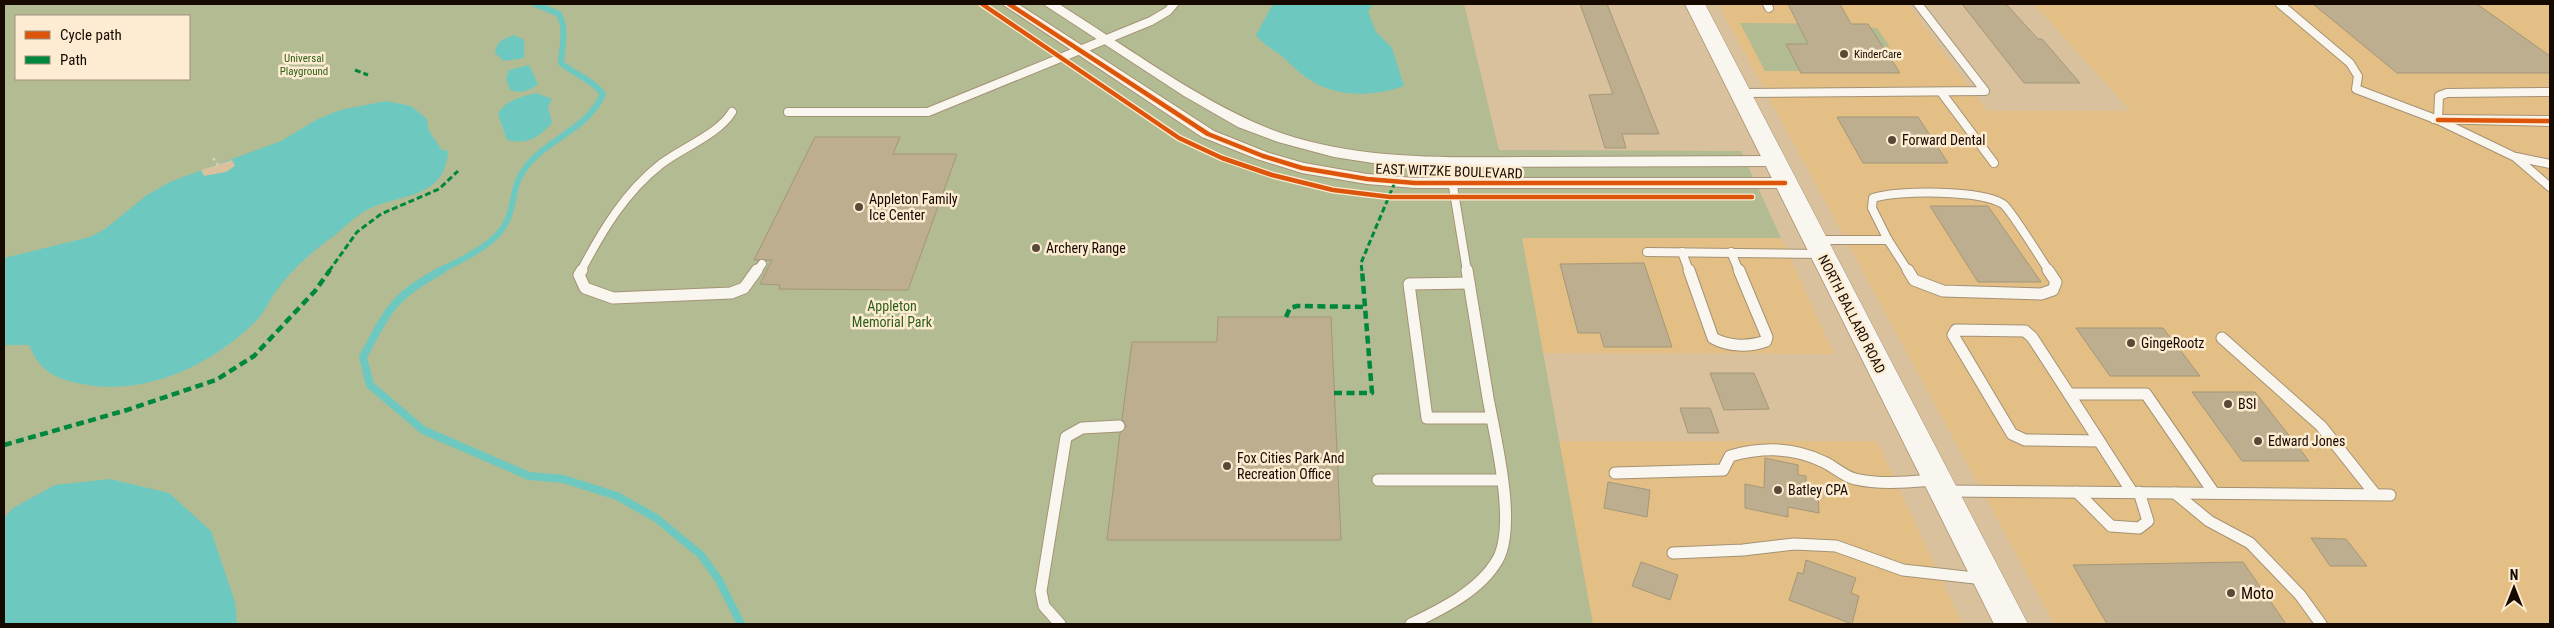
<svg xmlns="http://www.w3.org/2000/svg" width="2554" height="628" font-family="'Roboto Condensed',sans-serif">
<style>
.built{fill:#e3bf85}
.green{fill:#b3bb93;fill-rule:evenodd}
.water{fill:#6dc8c0}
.pier{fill:#d8c19c}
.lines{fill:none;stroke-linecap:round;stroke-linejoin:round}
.stream-far1{stroke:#6dc8c0;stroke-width:6}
.stream{stroke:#6dc8c0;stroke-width:8}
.building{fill:#bcae8f;stroke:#a49778}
.lane-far1-casing{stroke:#a49274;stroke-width:10}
.lane-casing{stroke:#a49274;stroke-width:13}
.street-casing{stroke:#a49274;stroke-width:2}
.secondary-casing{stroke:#a49274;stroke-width:1}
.path{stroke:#d5cec2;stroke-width:2.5;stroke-dasharray:3 3;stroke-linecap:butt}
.lane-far1{stroke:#f9f6f0;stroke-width:8}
.lane{stroke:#f9f6f0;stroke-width:11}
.street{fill:#f9f6f0;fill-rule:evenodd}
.secondary{fill:#f9f6f0;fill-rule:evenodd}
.quiet-far1{stroke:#00873e;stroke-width:3;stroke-dasharray:6 3;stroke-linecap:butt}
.quiet{stroke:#00873e;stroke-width:4.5;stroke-dasharray:8 4.5;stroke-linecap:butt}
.cycleway-casing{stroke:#fdecd2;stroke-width:7}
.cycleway{stroke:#dd550b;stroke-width:4.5}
.poi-dot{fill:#594937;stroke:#fdecd2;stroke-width:2}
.labels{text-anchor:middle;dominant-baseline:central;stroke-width:5;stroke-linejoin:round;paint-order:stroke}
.far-poi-label{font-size:11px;fill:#150900;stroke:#fdecd2;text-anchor:start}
.far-park-label{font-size:11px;fill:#2b5e16;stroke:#fdecd2}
.poi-label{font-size:14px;fill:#150900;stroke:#fdecd2;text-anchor:start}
.street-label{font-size:14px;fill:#150900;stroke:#fdecd2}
.park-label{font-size:14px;fill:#2b5e16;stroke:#fdecd2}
.near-poi-label{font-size:16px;fill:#150900;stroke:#fdecd2;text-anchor:start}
</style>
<rect width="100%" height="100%" fill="#d8c19c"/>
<g class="built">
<polygon points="1718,4 1908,4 1987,111 2131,111 2034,4 2550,4 2550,624 2054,624"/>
<polygon points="1522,238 1781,238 1834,354 1543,353"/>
<polygon points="1559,441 1877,441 1962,624 1593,624"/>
</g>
<g class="green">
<path d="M4,4H1464L1499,150L1741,151L1781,238H1522L1593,624H4ZM16,16H189V79H16Z"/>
<polygon points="1740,23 1865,24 1868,27 1877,28 1890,47 1786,44 1800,71 1765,71"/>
</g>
<g class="water">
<path d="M1273,4H1373L1368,12L1376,32L1392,48L1404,86C1372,97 1336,98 1307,78C1298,72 1291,64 1283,57C1274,49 1264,46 1256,35Z"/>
<path d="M514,35L524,40V58L504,61L495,53C497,41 503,39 514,35Z"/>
<path d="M529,65L538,84C530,91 520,94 510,90L506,79L509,70Z"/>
<path d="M536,93L552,99L548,107L552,123C538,138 528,145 507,140L498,114C505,100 522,97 536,93Z"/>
<path d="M386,101L411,106L427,119L429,131L442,150L448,151C445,200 400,193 367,210C355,216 344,228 334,236C311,252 291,270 274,294C269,302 264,312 258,319C215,363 150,395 88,385C58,380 41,374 29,345H4V258L90,237L105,229L147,195L172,181L281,141L316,120L340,110Z"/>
<polygon points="110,479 169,493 211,531 235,602 237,624 4,624 4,518 13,508 55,485"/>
</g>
<polygon class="pier" points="232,160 235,166 226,172 204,176 201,170"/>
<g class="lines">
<path class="stream-far1" d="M439,271C461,260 496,245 507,221C517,198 510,184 531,161C554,136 588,128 603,94C593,80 574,74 561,63C562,46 567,30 559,14L535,4"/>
<path class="stream" d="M442,270C392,297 389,309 363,357L370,385L423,430L529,476L563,479L617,496L656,518L701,555L719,580L741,624"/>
</g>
<g class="building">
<polygon points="1580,4 1607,4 1659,134 1622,134 1626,148 1605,148 1589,95 1613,94"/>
<polygon points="1788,4 1840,4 1851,24 1868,24 1900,73 1801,73 1786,44 1808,44"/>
<polygon points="1962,4 2006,4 2038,39 2042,39 2080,83 2024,83"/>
<polygon points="2313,4 2477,4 2550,56 2550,73 2397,73"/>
<polygon points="1837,117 1918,117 1948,163 1863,163"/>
<polygon points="815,137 900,137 893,154 957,154 908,290 779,289 780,285 760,284 772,260 754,260"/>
<polygon points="1930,206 1988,206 2041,282 1978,282"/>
<polygon points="1644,263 1672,347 1604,347 1600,333 1578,333 1560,264"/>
<polygon points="1218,317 1331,317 1341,540 1107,540 1120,433 1126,426 1122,419 1132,342 1217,342"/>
<polygon points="2076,328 2163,328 2200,376 2110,376"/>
<polygon points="1710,373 1754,373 1769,409 1724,410"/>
<polygon points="2192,392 2255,392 2309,461 2242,461"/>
<polygon points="1680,408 1710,408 1719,433 1688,433"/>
<polygon points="1765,458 1798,465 1798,475 1806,476 1806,489 1818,492 1819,513 1788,507 1788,517 1745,508 1745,484 1764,488"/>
<polygon points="1608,482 1650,490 1647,517 1604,508"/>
<polygon points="2311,538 2346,539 2367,566 2330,566"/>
<polygon points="1806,560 1856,578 1851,593 1859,596 1852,624 1789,600 1798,572 1803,574"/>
<polygon points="1641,562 1678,575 1670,600 1632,586"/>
<polygon points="2243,562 2286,624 2107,624 2073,565"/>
</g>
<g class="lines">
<g class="lane-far1-casing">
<g id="lane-far1">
<polyline points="1767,4 1769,8"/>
<polyline points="2280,4 2350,63 2358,76 2356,89 2438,120 2515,157 2550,187"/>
<polyline points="1941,92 1994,163"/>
<polyline points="1740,93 1985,91 1918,4"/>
<polyline points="788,112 928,112 1151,21 1168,11 1174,4"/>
<polyline points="2438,120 2439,96 2447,93 2550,92"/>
<polyline points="2516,157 2550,164"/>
<polyline points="1449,162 1467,271"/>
<polyline points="1815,240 1888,240"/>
<polyline points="1888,240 1908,271"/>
<path d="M1888,240L1872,208L1873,198C1898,190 1981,190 2003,204C2011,210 2041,259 2049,271"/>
<polyline points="1647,252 1821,254"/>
<polyline points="1682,252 1689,271"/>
<polyline points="1731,252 1739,271"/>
<path d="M581,271C602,231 625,192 661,164C682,148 719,134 732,112"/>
<polyline points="757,271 762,264"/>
</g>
</g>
<g class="lane-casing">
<g id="lane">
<polyline points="582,270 579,275 585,288 613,298 731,293 744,288 757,270"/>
<path d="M1689,270L1713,338C1729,347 1749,347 1766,341L1767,337L1739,270"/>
<polyline points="1908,270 1914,280 1943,291 2041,294 2053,290 2056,282 2048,270"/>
<polyline points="1469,283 1409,284 1427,418 1491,418"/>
<polyline points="2222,338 2321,426 2375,494"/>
<polyline points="2069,394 2032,337 2025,331 1956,330 1953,335 2012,434 2025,440 2099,441"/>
<path d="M1615,473L1723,470L1730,456C1763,447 1793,447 1824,462C1835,467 1843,476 1855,479C1881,485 1909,482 1936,480"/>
<polyline points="1378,480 1502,480"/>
<polyline points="1946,491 2390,495"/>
<polyline points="2077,492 2111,526 2139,528 2148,521 2139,492"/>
<polyline points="2132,492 2069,394 2146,394 2214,493"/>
<polyline points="2175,493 2209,521 2250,543 2300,595 2321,624"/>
<polyline points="1673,553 1743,550 1794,544 1836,546 1903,570 1984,579"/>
<polyline points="1060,624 1044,606 1041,591 1066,437 1082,428 1119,426"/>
<path d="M1411,624C1442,609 1481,590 1498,559C1517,524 1495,436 1488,398C1481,355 1474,313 1467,270"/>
</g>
</g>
<g class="street-casing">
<g id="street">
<polygon points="1002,4 1018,4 1214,131 1269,153 1304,163 1367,174 1415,178 1785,178 1793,183 1785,188 1415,188 1367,184 1302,173 1257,159 1202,137"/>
<path d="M1043,4H1059C1121,43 1183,89 1249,120C1340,163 1446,157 1543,157C1620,157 1697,156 1774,156L1782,161L1774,166L1449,167L1373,163L1334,157L1278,142L1238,127L1184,96Z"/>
<polygon points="2438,115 2550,116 2550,126 2432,123 2430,120"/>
</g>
</g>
<g class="secondary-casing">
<polygon id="secondary" points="1685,4 1705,4 2028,624 1994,624"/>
</g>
<polyline class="path" points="213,158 218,165"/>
<use href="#lane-far1" class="lane-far1"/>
<use href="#lane" class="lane"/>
<use href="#street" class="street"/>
<use href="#secondary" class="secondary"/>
<g class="quiet-far1">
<polyline points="355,70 368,75"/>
<polyline points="329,271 357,232 381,214 439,189 458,171"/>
<polyline points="1362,271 1361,263 1395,182"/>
</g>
<g class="quiet">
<polyline points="1286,317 1290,308 1297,306 1366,307"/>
<polyline points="1334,393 1372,393 1362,270"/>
<polyline points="4,445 127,410 216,380 254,356 315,291 330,270"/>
</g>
<g class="cycleway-casing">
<g id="cycleway">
<polyline points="982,4 1179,138 1222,158 1272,175 1333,190 1390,197 1752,197"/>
<polyline points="1009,4 1208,134 1263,156 1302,168 1367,179 1415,183 1785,183"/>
<polyline points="2438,120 2550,121"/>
</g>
</g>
<use href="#cycleway" class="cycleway"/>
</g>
<g class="poi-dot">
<circle cx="1844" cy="54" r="5"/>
<circle cx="1892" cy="140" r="5"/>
<circle cx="859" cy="207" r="5"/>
<circle cx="1036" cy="248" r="5"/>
<circle cx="2131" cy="343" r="5"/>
<circle cx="2228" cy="404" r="5"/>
<circle cx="2258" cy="441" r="5"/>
<circle cx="1227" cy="466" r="5"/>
<circle cx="1778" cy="490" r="5"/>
<circle cx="2231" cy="593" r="5"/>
</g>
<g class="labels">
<g class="far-poi-label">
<text x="1854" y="54">KinderCare</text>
</g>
<g class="far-park-label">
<text x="304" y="58">Universal<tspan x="304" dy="13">Playground</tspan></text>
</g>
<g class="poi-label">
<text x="1902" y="140">Forward Dental</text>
<text x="869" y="199">Appleton Family<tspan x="869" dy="16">Ice Center</tspan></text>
<text x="1046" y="248">Archery Range</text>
<text x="2141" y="343">GingeRootz</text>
<text x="2238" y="404">BSI</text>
<text x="2268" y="441">Edward Jones</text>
<text x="1237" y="458">Fox Cities Park And<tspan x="1237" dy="16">Recreation Office</tspan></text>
<text x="1788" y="490">Batley CPA</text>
</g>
<g class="street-label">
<text transform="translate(1449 171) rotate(2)">EAST WITZKE BOULEVARD</text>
<text transform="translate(1852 314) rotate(63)">NORTH BALLARD ROAD</text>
</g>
<g class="park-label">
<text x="892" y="306">Appleton<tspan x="892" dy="16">Memorial Park</tspan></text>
</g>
<g class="near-poi-label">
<text x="2241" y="593">Moto</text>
</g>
</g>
<rect width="2554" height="628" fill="none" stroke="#150900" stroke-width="10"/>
<rect x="15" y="15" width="175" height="65" fill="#fdecd2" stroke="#a0917e"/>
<rect x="25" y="31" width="25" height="8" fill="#dd550b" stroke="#a0917e"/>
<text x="60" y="40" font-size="15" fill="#150900">Cycle path</text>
<rect x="25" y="56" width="25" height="8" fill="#00873e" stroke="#a0917e"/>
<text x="60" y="65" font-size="15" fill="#150900">Path</text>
<g transform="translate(2514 588)" stroke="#fdecd2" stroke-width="4" paint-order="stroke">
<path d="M0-4L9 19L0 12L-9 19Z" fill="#150900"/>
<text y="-8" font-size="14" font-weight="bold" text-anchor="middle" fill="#150900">N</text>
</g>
</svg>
